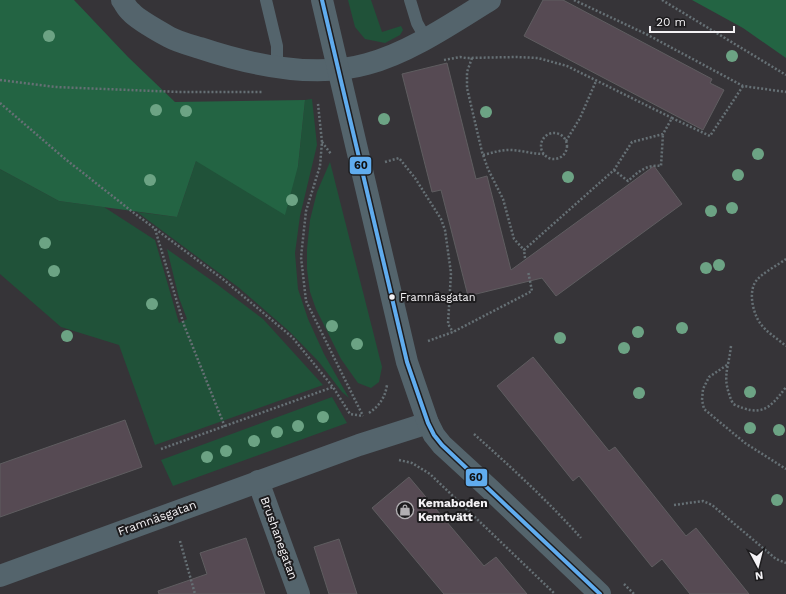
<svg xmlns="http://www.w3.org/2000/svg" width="786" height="594" font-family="'Work Sans',sans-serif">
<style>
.green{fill:#205239}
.forest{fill:#236443}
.building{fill:#564a53;stroke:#5f5d60}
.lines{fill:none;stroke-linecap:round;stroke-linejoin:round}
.path{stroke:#667075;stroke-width:2.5;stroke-dasharray:2 2;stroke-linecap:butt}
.service{stroke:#54646c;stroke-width:12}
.minor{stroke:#54646c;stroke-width:22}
.tertiary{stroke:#54646c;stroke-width:22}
.bus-1-casing{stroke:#1d1c1e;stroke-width:7}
.bus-1{stroke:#60acee;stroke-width:4}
.tree{fill:#6ca384}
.bus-dot{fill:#f4f2f5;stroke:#1d1c1e;stroke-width:1.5}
.labels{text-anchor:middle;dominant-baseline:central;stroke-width:4;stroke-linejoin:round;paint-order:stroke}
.bus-label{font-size:11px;fill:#f4f2f5;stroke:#1d1c1e;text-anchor:start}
.poi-label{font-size:12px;font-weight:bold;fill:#f4f2f5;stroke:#1d1c1e;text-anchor:start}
.street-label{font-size:12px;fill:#f4f2f5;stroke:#1d1c1e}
.line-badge{stroke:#1d1c1e;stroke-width:1.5}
.pale-badge-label{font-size:11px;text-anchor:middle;font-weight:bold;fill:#111}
</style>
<rect width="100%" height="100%" fill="#363438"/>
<g class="green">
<polygon points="348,0 371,0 382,32 401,26 403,30 400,35 385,43 365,39 355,27"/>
<polygon points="312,99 317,145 300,216 295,253 298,289 308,319 324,354 349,398 342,392 319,362 290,332 238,287 137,212 177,217 196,161 298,166 305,100"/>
<polygon points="330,162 382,367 379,382 371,388 358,383 341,359 316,309 310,292 307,269 307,249 310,220 317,192"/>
<polygon points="0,169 59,201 104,207 155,240 179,323 187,319 179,298 167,249 218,285 263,319 323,385 155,445 119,345 61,327 0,274"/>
<polygon points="332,397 347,423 173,486 161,460"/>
</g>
<g class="forest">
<polygon points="0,0 74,0 128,57 175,102 305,100 298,166 285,215 196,161 177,217 59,201 0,169"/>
<polygon points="692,0 786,0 786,58 743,28"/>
</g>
<g class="building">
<polygon points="543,0 563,0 712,79 710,83 724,90 703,130 524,36"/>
<polygon points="447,63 476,179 487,176 511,270 654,166 682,204 556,296 542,278 468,296 441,190 432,192 402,74"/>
<polygon points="533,357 609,451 615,447 686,536 696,528 749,594 690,594 662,559 652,567 579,476 573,481 497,386"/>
<polygon points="125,420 142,467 0,517 0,464"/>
<polygon points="409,477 484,566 496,557 527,594 444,594 372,508"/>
<polygon points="246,538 265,594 159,594 158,591 207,574 200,553"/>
<polygon points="339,539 357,594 329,594 314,547"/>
</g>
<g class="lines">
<g class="path">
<polyline points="574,0 646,34 743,86 786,92"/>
<polyline points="662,0 786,75"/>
<polyline points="472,58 467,72 467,88 482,152 488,169 503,199 514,239 524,250"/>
<polyline points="444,60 460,57 466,58 516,57 538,58 567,66 672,118"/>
<polyline points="0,80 55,87 179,92 263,92"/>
<polyline points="0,103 64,158 134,213 224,280 292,337 333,387 350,414 363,416"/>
<polyline points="318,104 322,142 320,166 306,211 301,257 306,301 363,416"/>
<circle cx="554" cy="146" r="13"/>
<polyline points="566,141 580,118 596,81"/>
<polyline points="322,142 331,154"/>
<path d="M483,155C492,153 500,150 509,150C521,150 532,154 544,154"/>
<polyline points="385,162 399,158 415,178 441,219 445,230 451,273 448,324 453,332"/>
<path d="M614,170L628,181C638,172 647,164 661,166L663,134"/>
<polyline points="155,229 184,325 225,427"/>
<polyline points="525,258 524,250 614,170 632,142 663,134 672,118 710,136 743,86"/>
<path d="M786,259C778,265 762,273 756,281C748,292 753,313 760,323C766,332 778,339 786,346"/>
<polyline points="428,341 453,332 532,291 528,271"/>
<path d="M731,346C728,372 721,377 733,404C761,417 769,410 786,387"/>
<polyline points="727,365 709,377 703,389 702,400 704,409 745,443 786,469"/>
<path d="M369,413C379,406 385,398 387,385"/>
<path d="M474,434C511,467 548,501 581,538"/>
<polyline points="161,449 333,387"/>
<polyline points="399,460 412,463 430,474 555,594"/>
<polyline points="674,505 703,501 712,505 776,559 786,563"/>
<polyline points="180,541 195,594"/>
<polyline points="624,584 634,594"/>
</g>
<g class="service">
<polyline points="266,0 277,46 277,67"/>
<polyline points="410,0 417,23 426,39"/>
</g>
<g class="minor">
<path d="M122,0C125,4 127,9 131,12C137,19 160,32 169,37C178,42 190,45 200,48C251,65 314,79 367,64C409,53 453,23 490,0"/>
<polyline points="258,481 299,594"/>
<polyline points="0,576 359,445 428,423"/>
</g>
<polyline class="tertiary" points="322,0 407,362 428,423 434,435 442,445 491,490 600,594"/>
<g class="bus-1-casing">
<polyline id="bus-1" points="322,0 407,362 428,423 434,435 442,445 600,594"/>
</g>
<use href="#bus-1" class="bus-1"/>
</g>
<g class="tree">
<circle cx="49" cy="36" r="6"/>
<circle cx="732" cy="56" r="6"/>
<circle cx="156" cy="110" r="6"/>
<circle cx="186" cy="111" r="6"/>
<circle cx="486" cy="112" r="6"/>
<circle cx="384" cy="119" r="6"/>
<circle cx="758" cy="154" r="6"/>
<circle cx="738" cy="175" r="6"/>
<circle cx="568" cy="177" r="6"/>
<circle cx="150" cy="180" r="6"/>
<circle cx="292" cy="200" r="6"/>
<circle cx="732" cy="208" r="6"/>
<circle cx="711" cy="211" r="6"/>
<circle cx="45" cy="243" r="6"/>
<circle cx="719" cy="265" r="6"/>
<circle cx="706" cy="268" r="6"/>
<circle cx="54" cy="271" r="6"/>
<circle cx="152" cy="304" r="6"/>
<circle cx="332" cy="326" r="6"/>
<circle cx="682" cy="328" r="6"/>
<circle cx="638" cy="332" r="6"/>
<circle cx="67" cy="336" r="6"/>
<circle cx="560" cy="338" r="6"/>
<circle cx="357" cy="344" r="6"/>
<circle cx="624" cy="348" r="6"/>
<circle cx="750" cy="392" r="6"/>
<circle cx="639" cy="393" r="6"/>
<circle cx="323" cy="417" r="6"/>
<circle cx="298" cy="426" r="6"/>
<circle cx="750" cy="428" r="6"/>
<circle cx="779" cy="430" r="6"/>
<circle cx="277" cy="432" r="6"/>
<circle cx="254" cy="441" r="6"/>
<circle cx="226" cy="451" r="6"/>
<circle cx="207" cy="457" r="6"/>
<circle cx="777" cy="500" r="6"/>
</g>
<defs>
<g id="shop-ring" transform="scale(0.9)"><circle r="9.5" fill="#1d1c1e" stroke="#b2b0b3" stroke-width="1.5"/><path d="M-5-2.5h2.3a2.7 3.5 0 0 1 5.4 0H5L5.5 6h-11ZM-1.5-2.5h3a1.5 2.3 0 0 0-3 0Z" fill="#b2b0b3"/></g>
</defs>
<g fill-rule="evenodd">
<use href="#shop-ring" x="405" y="510"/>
</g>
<circle class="bus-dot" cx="392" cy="297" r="3.5"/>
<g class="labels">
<g class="bus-label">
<text x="400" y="297">Framnäsgatan</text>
</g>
<g class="poi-label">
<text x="418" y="503">Kemaboden<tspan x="418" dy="14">Kemtvätt</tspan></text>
</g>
<g class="street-label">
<text transform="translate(157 518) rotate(-20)">Framnäsgatan</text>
<text transform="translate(279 538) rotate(70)">Brushanegatan</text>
</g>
</g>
<g class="line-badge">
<rect x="349" y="156" width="23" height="19" rx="4" fill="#60acee"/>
<rect x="465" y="468" width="23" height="19" rx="4" fill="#60acee"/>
</g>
<g class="pale-badge-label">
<text x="361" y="169">60</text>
<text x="476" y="481">60</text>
</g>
<g transform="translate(758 566) rotate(173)" stroke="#1d1c1e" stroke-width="3" paint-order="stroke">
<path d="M0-3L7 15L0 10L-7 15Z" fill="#f4f2f5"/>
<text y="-6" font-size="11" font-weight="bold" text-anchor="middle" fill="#f4f2f5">N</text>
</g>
<path d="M650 26v6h84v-6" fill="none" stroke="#f4f2f5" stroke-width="2"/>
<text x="656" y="26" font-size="12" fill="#f4f2f5" stroke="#1d1c1e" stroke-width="3" paint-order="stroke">20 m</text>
</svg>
